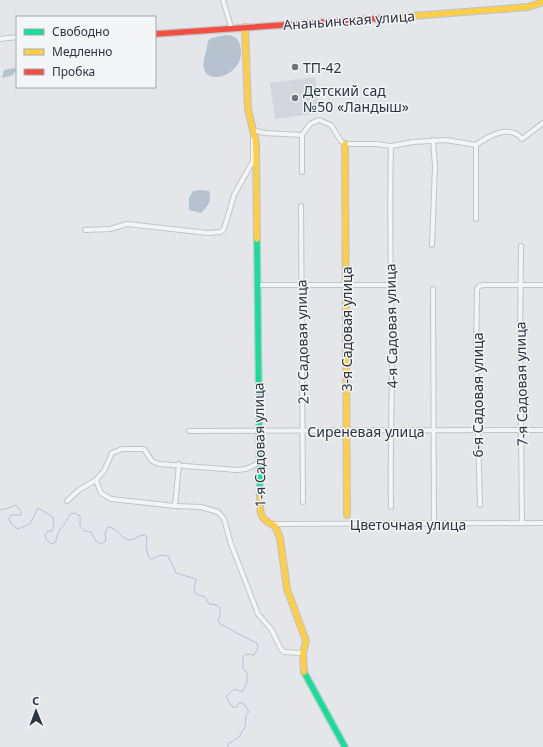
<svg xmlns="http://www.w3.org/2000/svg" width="543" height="747" font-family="'Noto Sans',sans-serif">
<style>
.built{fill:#d3d6db}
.water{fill:#b6c2d0}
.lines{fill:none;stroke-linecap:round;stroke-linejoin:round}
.stream{stroke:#b6c2d0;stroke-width:1}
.street-casing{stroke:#c3c4c7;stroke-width:6}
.fast-casing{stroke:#c3c4c7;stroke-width:8}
.slow-casing{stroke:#c3c4c7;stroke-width:8}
.jam-casing{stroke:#c3c4c7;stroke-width:8}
.street{stroke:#f3f4f5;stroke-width:4}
.fast{stroke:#16e098;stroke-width:5.5}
.slow{stroke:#ffcf43;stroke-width:5.5}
.jam{stroke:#f24e42;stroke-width:5.5}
.poi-dot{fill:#6d727b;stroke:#f3f5f7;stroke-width:1.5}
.labels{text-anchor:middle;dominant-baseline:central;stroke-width:3;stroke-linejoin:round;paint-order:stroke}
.street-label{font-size:14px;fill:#2d3440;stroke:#f3f5f7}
.poi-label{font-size:14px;fill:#2d3440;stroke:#f3f5f7;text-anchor:start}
</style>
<rect width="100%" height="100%" fill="#e4e6e9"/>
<polygon class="built" points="315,77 320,113 275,119 270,83"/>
<g class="water">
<path d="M226,35C233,35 238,38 240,45C248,73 209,87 204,69C202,61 207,50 208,41L211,38Z"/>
<polygon points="14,68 16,70 13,75 2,78 4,70"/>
<path d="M199,190L209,191C212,201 208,206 201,213L189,210V198L193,191Z"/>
</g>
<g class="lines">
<path class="stream" d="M0,510L5,509L16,505L21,511V515H11L9,519L11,524L18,529L30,524L38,508L53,517L54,524L52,531H48L45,535L46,539L51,544L56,542C56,530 66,525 70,514L74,513L80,516V526L84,531L91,532L95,540L100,544L106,541L105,533L108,527C118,528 122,540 129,540C135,540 138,535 144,535L147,537L146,548L149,557L152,559L161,555L168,556L176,573L196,579L194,590L196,594L205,597L209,604L217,605L220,608V616L218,619L219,623C223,626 252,641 257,643L258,648L254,655L246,654L243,657V669L247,672V683L242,692L234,689L226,697L232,707H237L239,703H243L249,712L246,715L245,727L239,737L228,744V747"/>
<g class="street-casing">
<g id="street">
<polyline points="223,0 231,27"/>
<polyline points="0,39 17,37"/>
<path d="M253,130L264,133L302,135L310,124L319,120L331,125L341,141L345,144H376L391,146L413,142L446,140L476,145C487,137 510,123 522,139L543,123"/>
<polyline points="476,145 476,219"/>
<path d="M391,146C389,215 391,283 392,352C392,404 390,455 391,507"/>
<polyline points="302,172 302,135"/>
<polyline points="301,206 303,502"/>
<polyline points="85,230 110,229 127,224 208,233 221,232 224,229 234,195 253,161 253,138"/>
<polyline points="432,245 435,166 433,140"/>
<polyline points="521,246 520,338 522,523"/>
<polyline points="257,285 390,285"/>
<polyline points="433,289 434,524"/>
<polyline points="189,431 543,430"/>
<polyline points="96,480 101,493 111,499 175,506 179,464"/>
<polyline points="67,501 79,490 96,480 104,471 112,453 122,449 144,449 152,461 159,464 237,470 246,469 259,463"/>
<polyline points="480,505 476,360 477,289 479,286 484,285 543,285"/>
<polyline points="175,506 201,507 218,512 224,519 231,544 258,614 271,629 281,649 284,652 303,653"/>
<polyline points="273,524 543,523"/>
</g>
</g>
<g class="fast-casing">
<g id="fast">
<polyline points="257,239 260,496"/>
<polyline points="304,672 345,747"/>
</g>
</g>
<g class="slow-casing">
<g id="slow">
<polyline points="399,17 528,7 543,2"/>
<polyline points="245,27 248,109 256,143 257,239"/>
<polyline points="345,144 347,515"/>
<path d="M260,496C260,513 258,518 275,526L280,538L287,589L306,641L303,653L304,672"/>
</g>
</g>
<g class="jam-casing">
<polyline id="jam" points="155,34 399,17"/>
</g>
<use href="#street" class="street"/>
<use href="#fast" class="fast"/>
<use href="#slow" class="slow"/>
<use href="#jam" class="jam"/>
</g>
<g class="poi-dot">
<circle cx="295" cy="67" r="4"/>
<circle cx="295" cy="98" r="4"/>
</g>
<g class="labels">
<g class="street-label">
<text transform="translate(349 20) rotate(-4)">Ананьинская улица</text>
<text transform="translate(391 326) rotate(-91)">4-я Садовая улица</text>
<text transform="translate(346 329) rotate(-90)">3-я Садовая улица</text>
<text transform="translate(302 342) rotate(-91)">2-я Садовая улица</text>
<text transform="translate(521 384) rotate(-91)">7-я Садовая улица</text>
<text transform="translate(477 395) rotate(-90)">6-я Садовая улица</text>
<text x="366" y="431">Сиреневая улица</text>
<text transform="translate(259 445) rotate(-91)">1-я Садовая улица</text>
<text x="408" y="524">Цветочная улица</text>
</g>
<g class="poi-label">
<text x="303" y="67">ТП-42</text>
<text x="303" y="90">Детский сад<tspan x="303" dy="16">№50 «Ландыш»</tspan></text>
</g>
</g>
<rect x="16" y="16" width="140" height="72" fill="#f3f5f7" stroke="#a4a8ae"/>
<rect x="24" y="29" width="20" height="6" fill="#16e098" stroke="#a4a8ae"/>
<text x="52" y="36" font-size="12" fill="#2d3440">Свободно</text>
<rect x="24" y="49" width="20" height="6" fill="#ffcf43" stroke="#a4a8ae"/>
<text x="52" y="56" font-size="12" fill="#2d3440">Медленно</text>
<rect x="24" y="69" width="20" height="6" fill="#f24e42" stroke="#a4a8ae"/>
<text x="52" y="76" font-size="12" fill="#2d3440">Пробка</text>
<g transform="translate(36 711) rotate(359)" stroke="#f3f5f7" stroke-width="3" paint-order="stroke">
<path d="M0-3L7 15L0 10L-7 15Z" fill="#2d3440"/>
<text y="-6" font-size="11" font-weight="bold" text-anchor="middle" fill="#2d3440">С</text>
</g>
</svg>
